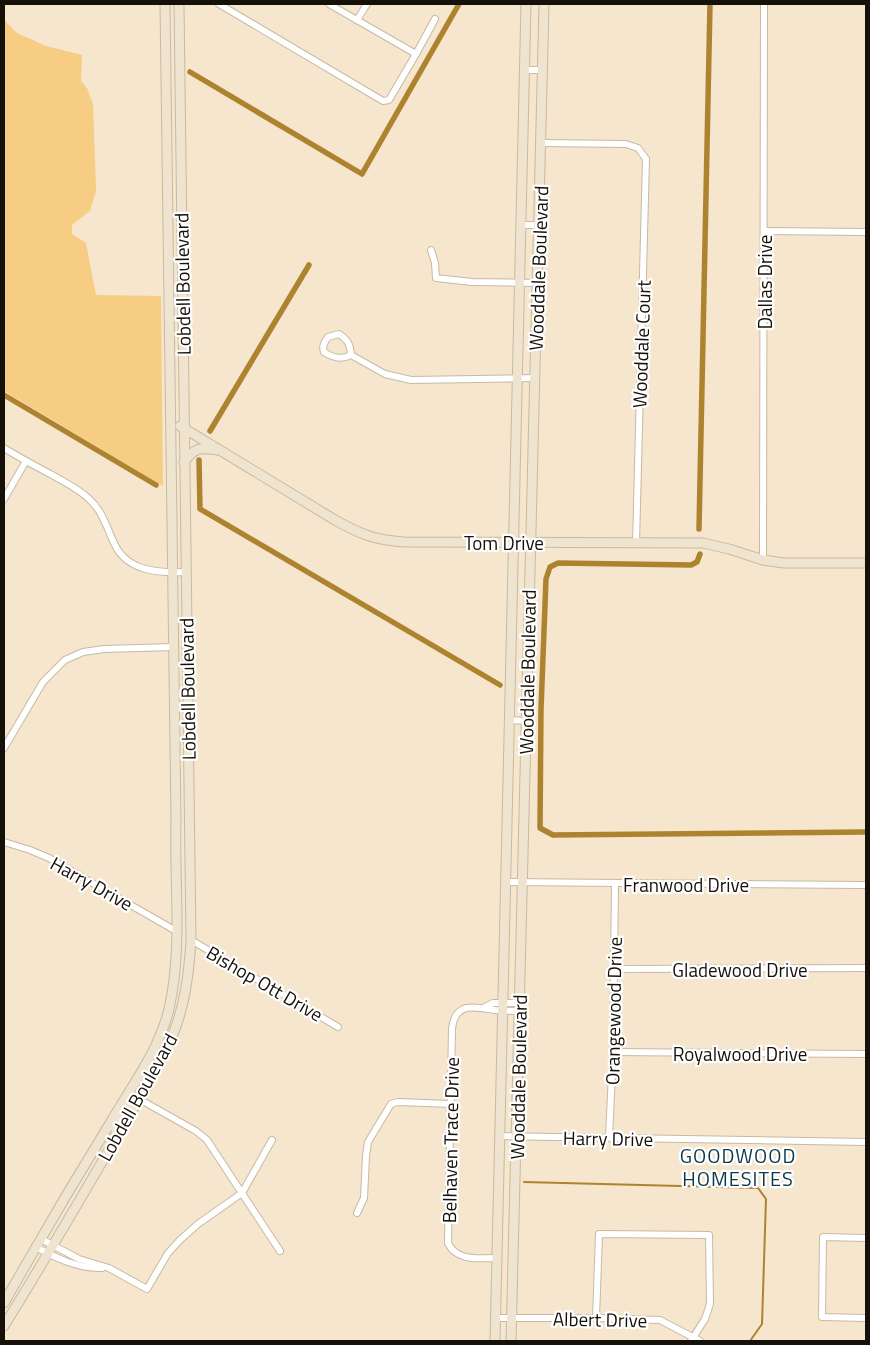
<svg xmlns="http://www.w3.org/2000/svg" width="870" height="1345" font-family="'Titillium Web',sans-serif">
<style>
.green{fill:#f7cd84}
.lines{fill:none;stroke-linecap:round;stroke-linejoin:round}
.stream{stroke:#ae832f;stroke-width:2}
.canal{stroke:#ae832f;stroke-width:5.5}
.street-casing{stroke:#c8baa2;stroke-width:8}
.secondary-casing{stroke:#c8baa2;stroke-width:11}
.street{stroke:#fff;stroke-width:6}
.secondary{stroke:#efe4cf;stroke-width:9}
.labels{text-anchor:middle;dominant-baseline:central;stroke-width:4.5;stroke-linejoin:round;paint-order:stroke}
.street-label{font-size:19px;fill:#151008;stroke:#fff}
.neighbourhood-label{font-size:20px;letter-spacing:1px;fill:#08394d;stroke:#fff}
</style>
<rect width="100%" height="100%" fill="#f5e6cd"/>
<polygon class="green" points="4,20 17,33 46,46 82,55 81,81 87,88 93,104 96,191 90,211 72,225 72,234 86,243 96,295 161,296 163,486 4,391"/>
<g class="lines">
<polyline class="stream" points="524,1182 758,1188 766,1199 762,1324 750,1341"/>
<g class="canal">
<polyline points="190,72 362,174 459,4"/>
<polyline points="4,395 156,485"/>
<polyline points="210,431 309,265"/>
<polyline points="199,460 200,509 500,685"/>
<polyline points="699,529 710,4"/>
<polyline points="700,554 697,562 691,565 558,563 550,567 546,579 541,709 540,828 553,835 866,832"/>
</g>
<g class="street-casing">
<g id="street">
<polyline points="219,4 383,101 389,100 416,54"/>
<polyline points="329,4 416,54 435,19"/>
<polyline points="357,20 367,4"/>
<polyline points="525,70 543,70"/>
<polyline points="541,143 626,144 638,148 646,159 636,543"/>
<polyline points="521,225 539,225"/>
<polyline points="764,231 866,232"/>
<polyline points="431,250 435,263 436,278 472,282 538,283"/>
<path d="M351,355C350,344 348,340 339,334L328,337C324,343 322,346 324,352C333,358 341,360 351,355L385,374L411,380L535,378"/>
<path d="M4,448C20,458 37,467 54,476C66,483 79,489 89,499C103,511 107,529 115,545C128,572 160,573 186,572"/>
<polyline points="4,499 26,461"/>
<polyline points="763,560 764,4"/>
<polyline points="509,720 526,721"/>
<polyline points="4,748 43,682 65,660 83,652 104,649 174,647"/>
<polyline points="4,842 30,850 49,858 176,931"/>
<polyline points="505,882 866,885"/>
<polyline points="191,940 338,1027"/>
<polyline points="614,969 866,968"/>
<polyline points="485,1007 493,1003 520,1003"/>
<polyline points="613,1052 866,1054"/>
<polyline points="139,1099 196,1131 207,1140 280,1251"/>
<polyline points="499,1136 866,1142"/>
<polyline points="609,1137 613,1052 615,884"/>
<polyline points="357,1213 364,1198 366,1156 368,1142 391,1104 398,1102 451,1104"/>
<polyline points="866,1238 823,1237 822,1317 866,1318"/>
<polyline points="41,1239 79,1259 109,1268 147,1289 168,1253 180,1240 198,1224 242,1193 272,1140"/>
<path d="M36,1247C56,1258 79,1269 102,1268"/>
<path d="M497,1258C479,1258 457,1262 448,1243L452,1029C455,1001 475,1007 495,1010C503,1011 512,1011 519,1011"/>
<polyline points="495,1318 596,1318 660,1320 700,1341"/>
<polyline points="596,1318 599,1234 709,1235 710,1304 705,1319 691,1341"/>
</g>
</g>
<g class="secondary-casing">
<g id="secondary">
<path d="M180,426L335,520C360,534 374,540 404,542L703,543L729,549L763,560L784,563H866"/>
<path d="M184,462C196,446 201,448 218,450"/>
<path d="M116,1135C114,1121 129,1110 130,1096"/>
<path d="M4,1303C39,1241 75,1180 112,1120C133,1084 159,1050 169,1009C183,947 174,882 176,820L165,4"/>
<path d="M4,1326C41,1266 77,1205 113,1143C133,1109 156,1074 172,1037C185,1006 189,973 191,940L179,4"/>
<polyline points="495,1341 526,4"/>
<polyline points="511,1341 544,4"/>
</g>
</g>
<use href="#street" class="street"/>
<use href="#secondary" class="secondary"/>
</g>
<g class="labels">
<g class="street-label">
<text transform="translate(538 268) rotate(-88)">Wooddale Boulevard</text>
<text transform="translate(764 282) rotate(-90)">Dallas Drive</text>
<text transform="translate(182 284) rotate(-91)">Lobdell Boulevard</text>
<text transform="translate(641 344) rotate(-88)">Wooddale Court</text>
<text x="504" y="542">Tom Drive</text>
<text transform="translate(527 672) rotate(-89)">Wooddale Boulevard</text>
<text transform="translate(187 689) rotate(-91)">Lobdell Boulevard</text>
<text transform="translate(92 883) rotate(29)">Harry Drive</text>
<text x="686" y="884">Franwood Drive</text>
<text x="740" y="969">Gladewood Drive</text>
<text transform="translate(265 983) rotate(30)">Bishop Ott Drive</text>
<text transform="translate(613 1011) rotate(-89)">Orangewood Drive</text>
<text x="740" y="1053">Royalwood Drive</text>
<text transform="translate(518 1077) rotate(-89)">Wooddale Boulevard</text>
<text transform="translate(137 1097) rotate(-61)">Lobdell Boulevard</text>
<text transform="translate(608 1138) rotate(1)">Harry Drive</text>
<text transform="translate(450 1140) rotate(-89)">Belhaven Trace Drive</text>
<text transform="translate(600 1319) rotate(1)">Albert Drive</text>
</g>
<g class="neighbourhood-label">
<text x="738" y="1155">GOODWOOD<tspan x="738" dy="23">HOMESITES</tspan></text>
</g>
</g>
<rect width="870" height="1345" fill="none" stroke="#151008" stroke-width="10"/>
</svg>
